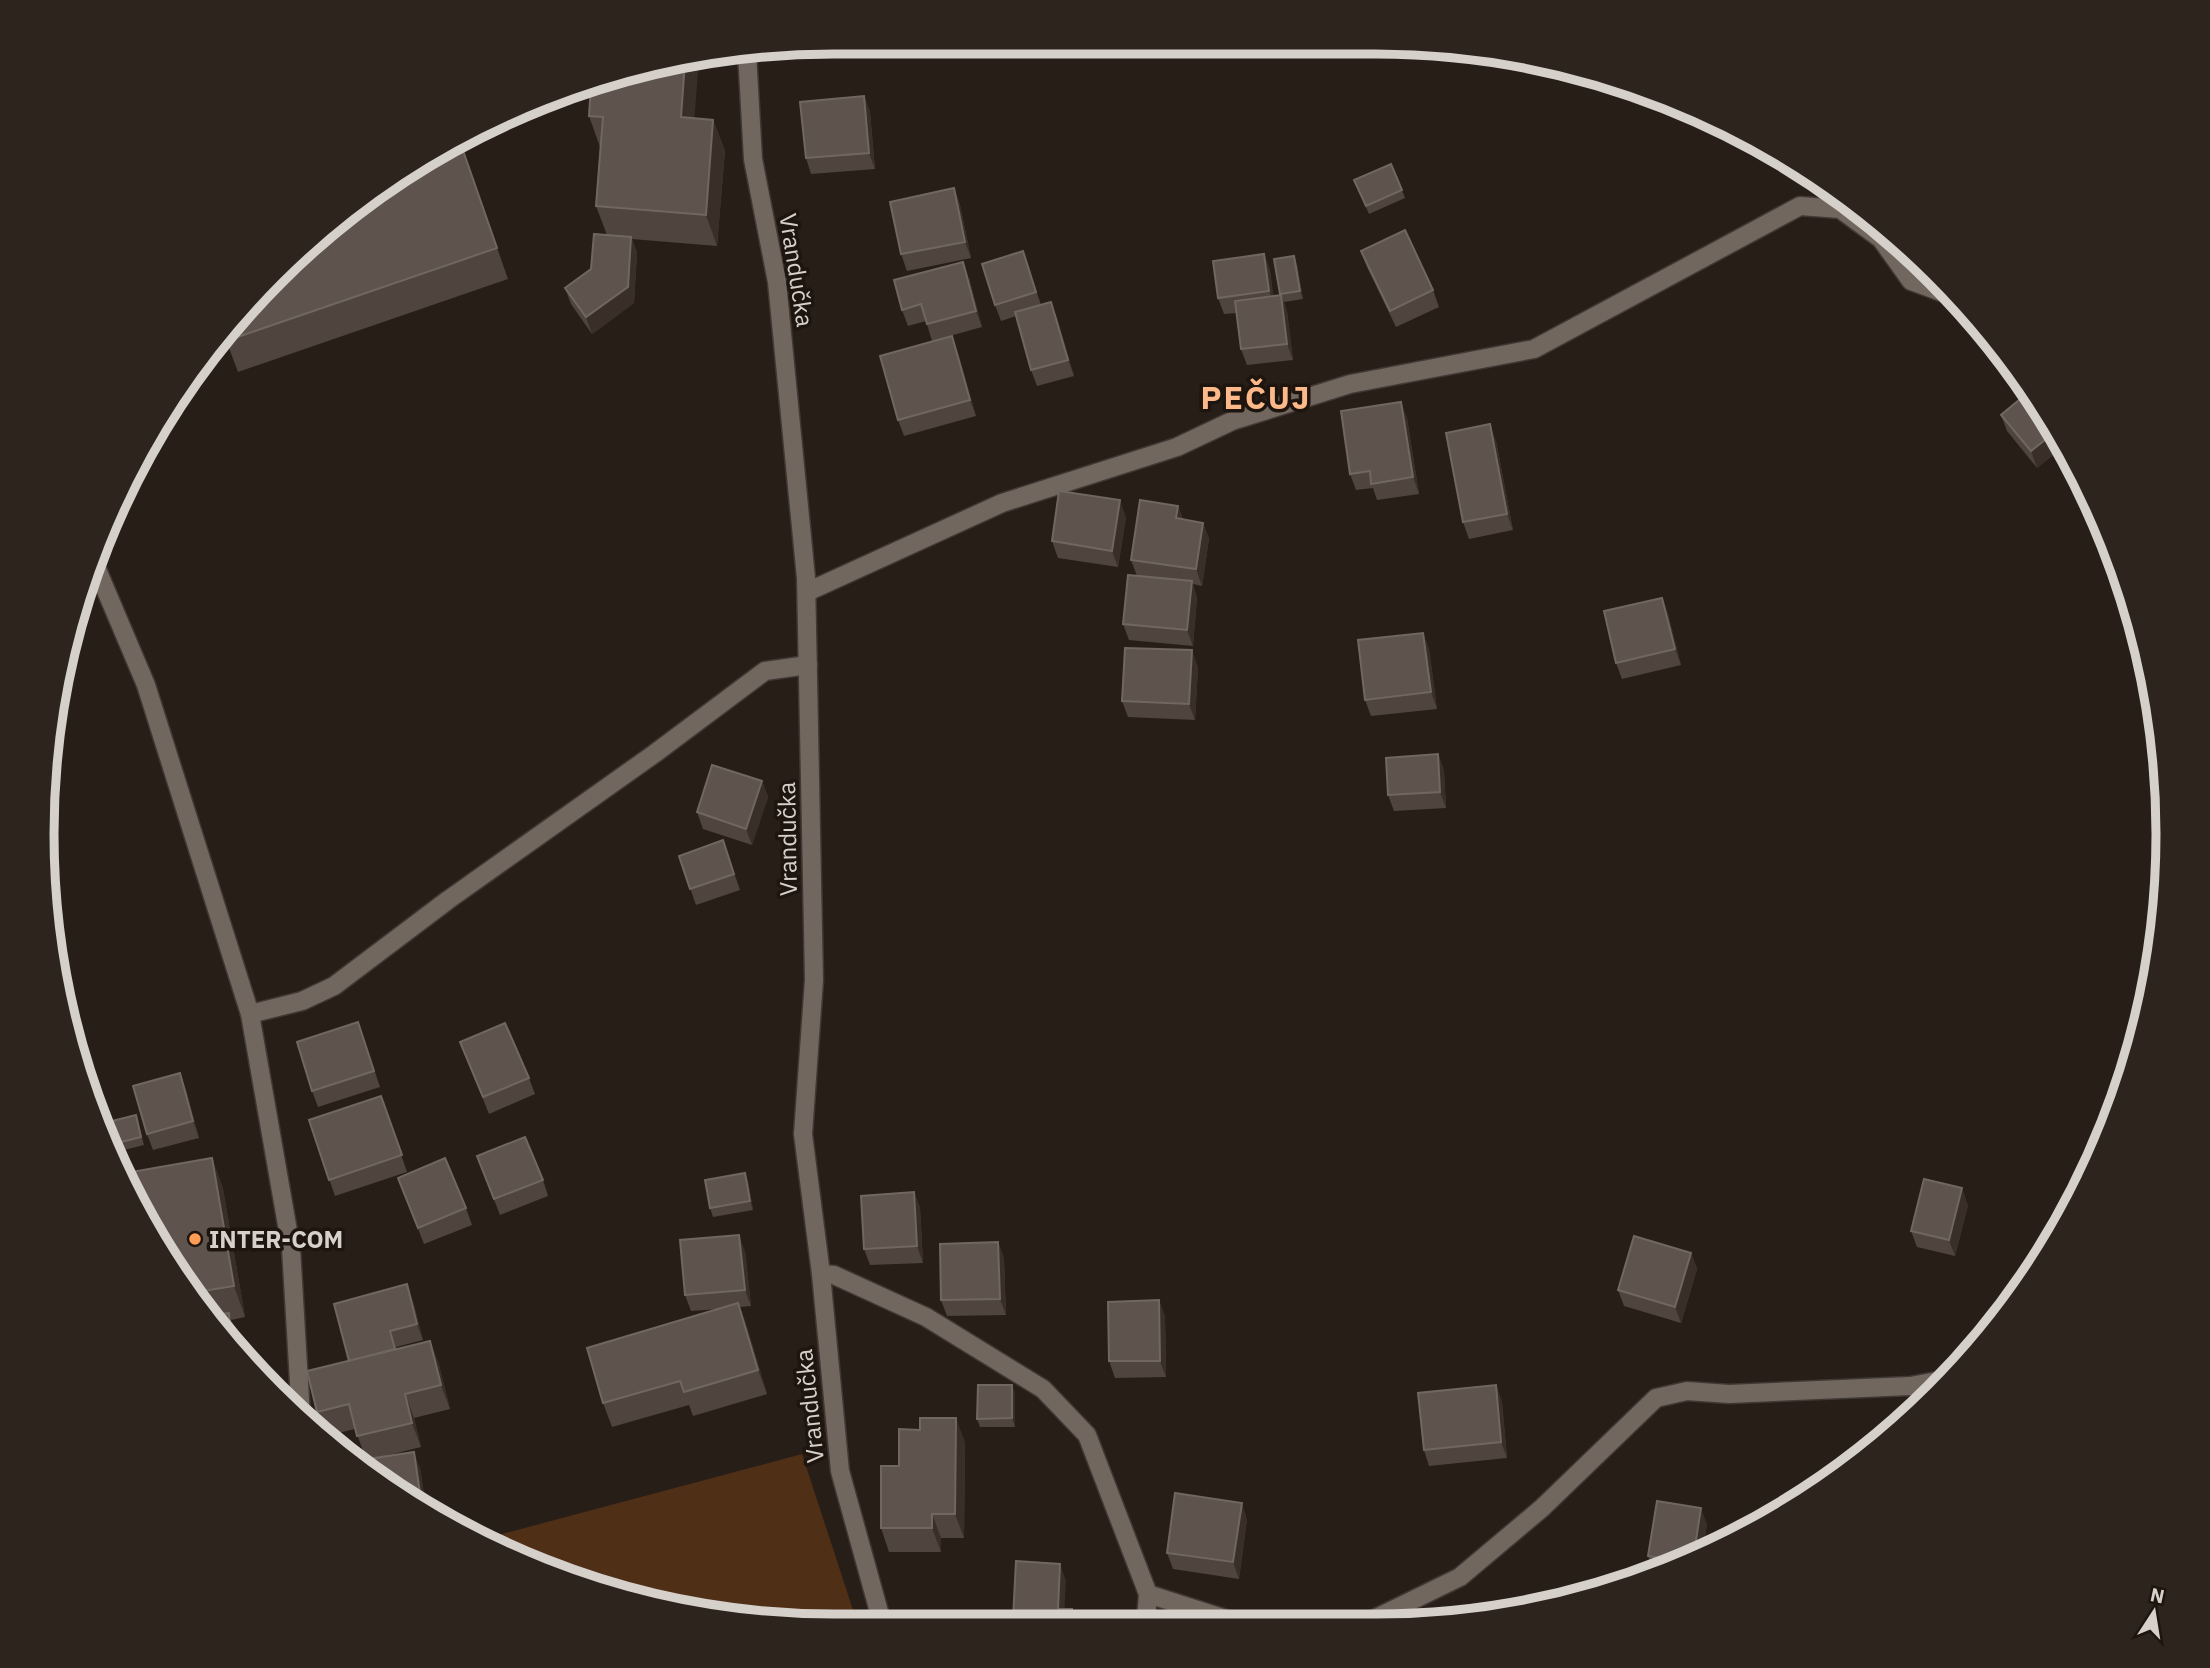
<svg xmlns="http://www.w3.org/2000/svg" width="2210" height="1668" font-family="'IBM Plex Sans',sans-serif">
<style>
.green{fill:#502f17}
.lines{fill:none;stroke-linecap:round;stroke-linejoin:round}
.street-casing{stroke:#403834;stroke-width:21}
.street{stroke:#72675f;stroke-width:18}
.wall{fill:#4f443e}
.shaded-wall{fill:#392f28}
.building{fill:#5e544d;stroke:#706761;stroke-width:2}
.poi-dot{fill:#fd9c55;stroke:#1e150f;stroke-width:2.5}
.labels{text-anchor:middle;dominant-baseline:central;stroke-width:7;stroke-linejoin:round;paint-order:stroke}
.street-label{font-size:24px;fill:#d6d0cb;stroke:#1e150f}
.poi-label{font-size:24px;font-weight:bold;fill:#d6d0cb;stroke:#1e150f;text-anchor:start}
.district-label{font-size:32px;font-weight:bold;letter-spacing:2px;fill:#fdb98a;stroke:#1e150f}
.rim{fill:none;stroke:#d6d0cb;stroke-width:9}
</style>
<rect width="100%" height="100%" fill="#281e18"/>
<polygon class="green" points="802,1454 856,1619 730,1619 579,1584 487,1538"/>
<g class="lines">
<g class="street-casing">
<g id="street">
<polyline points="747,53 753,159 777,282 806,578 814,980 803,1134 821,1274 840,1471 881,1619"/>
<polyline points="96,567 146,685 250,1014 291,1248 301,1416"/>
<polyline points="807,592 1002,503 1177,447 1232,421 1350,384 1534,349 1800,206 1840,209 1881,239 1911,281 1955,297"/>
<polyline points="250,1014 302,1001 334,986 448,900 654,754 765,671 808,665"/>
<polyline points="821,1274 834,1275 926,1317 1043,1389 1087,1435 1148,1594 1146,1619"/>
<polyline points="1148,1594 1226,1619"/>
<polyline points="1374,1619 1460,1577 1542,1508 1656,1398 1687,1391 1729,1394 1910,1386 1948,1379"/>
</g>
</g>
<use href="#street" class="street"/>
</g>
<g class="wall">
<polygon points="864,96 870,112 875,169 811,174 806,158"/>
<polygon points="589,116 713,120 725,151 717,246 632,239 637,253 634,303 592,334 571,304 565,288 591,269 607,235 596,206 600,147"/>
<polygon points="459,139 508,279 238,372 226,340 218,343 274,274"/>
<polygon points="1354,180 1402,190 1405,198 1369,214"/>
<polygon points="954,188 960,205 971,258 907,271 901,254"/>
<polygon points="1023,251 1041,305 1051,302 1057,318 1074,376 1037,386 1031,370 1016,316 1001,321 995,305"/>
<polygon points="1361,251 1433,290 1439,307 1396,327 1367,267"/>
<polygon points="1264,254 1270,270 1273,296 1280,295 1274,259 1297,264 1303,299 1284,302 1287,312 1293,360 1247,365 1241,349 1237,313 1224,314 1218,298"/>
<polygon points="969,278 982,327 932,341 926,321 908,326 902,310"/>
<polygon points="952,336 958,353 976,416 904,436 898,420"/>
<polygon points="2034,394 2063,447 2037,468 2007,431 2001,415"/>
<polygon points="1407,418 1419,494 1377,500 1373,488 1356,490 1350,474"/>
<polygon points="1496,441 1513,530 1469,539 1463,522"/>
<polygon points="1178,506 1183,519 1203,523 1209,539 1202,586 1193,584 1197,598 1193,646 1129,640 1123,624 1137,576 1131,560"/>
<polygon points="1126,517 1118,567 1058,558 1052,541"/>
<polygon points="1662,598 1668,614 1681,665 1622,679 1616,663"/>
<polygon points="1423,633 1429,649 1437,709 1371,716 1365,700"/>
<polygon points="1198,667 1195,720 1128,717 1122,701"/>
<polygon points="1438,754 1444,771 1446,808 1394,811 1388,795"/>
<polygon points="762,781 768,797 752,845 703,829 697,812"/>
<polygon points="723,840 740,890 696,905 679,856"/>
<polygon points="364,1039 380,1087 318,1107 312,1091"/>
<polygon points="460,1042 529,1078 535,1094 489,1114"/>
<polygon points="180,1073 186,1090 199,1138 153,1150 147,1134"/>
<polygon points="381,1096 407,1172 335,1196 309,1120"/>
<polygon points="136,1115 144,1145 116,1152 113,1144"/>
<polygon points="477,1156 543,1180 548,1196 500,1215"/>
<polygon points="212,1158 223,1189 245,1317 231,1320 235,1329 237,1349 176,1274"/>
<polygon points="745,1173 748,1181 753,1210 713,1217 710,1208"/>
<polygon points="398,1178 466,1208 472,1225 424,1244"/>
<polygon points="914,1192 920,1208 923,1263 870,1265 864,1249"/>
<polygon points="1968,1205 1955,1256 1917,1247 1911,1231"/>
<polygon points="998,1242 1004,1259 1006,1315 947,1316 941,1300"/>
<polygon points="745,1251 751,1306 740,1307 747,1327 767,1394 693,1416 689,1405 612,1427 603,1403 719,1309 691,1311 685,1295"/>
<polygon points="1691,1253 1697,1269 1681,1323 1624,1306 1618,1290"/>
<polygon points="1159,1300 1165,1317 1166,1377 1115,1378 1109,1361"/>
<polygon points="413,1301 423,1340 396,1347 397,1349 430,1341 439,1365 450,1409 414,1418 421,1447 381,1457 420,1468 426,1508 394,1493 366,1459 355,1429 325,1436 317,1412 349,1361"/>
<polygon points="1496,1385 1502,1402 1507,1458 1429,1466 1424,1450"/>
<polygon points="1015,1393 1015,1427 980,1427 977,1419"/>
<polygon points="965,1442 964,1538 941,1538 941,1552 889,1552 881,1528 899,1466"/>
<polygon points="1247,1519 1239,1579 1173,1569 1167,1553"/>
<polygon points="1707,1524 1703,1548 1654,1572 1648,1556"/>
</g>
<g class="shaded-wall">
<polygon points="699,60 692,148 681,117 685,62"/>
<polygon points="864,96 870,112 875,169 869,153"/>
<polygon points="713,120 725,151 717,246 706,215"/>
<polygon points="954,188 960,205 971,258 965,242"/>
<polygon points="631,237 637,253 634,303 592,334 586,317"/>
<polygon points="1264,254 1270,270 1275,307 1269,291"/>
<polygon points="1294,256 1297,264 1303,299 1300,291"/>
<polygon points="963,262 969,278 982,327 976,311"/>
<polygon points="1281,295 1287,312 1293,360 1287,344"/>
<polygon points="1051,302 1057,318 1074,376 1068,360"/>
<polygon points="952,336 958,353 976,416 970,400"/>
<polygon points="1401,402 1407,418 1419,494 1413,477"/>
<polygon points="1490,424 1496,441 1513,530 1507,514"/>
<polygon points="2055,432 2063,447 2037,468 2031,451"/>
<polygon points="1120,500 1126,517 1118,567 1112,551"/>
<polygon points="1178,506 1184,522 1176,518"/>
<polygon points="1203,523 1209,539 1202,586 1196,569"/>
<polygon points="1192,581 1197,598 1193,646 1187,630"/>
<polygon points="1662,598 1668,614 1681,665 1675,649"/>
<polygon points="1423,633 1429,649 1437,709 1431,692"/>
<polygon points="1192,650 1198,667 1195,720 1189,704"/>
<polygon points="1438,754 1444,771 1446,808 1440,792"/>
<polygon points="762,781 768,797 752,845 746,829"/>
<polygon points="180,1073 186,1090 199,1138 193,1121"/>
<polygon points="212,1158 223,1189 245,1317 234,1286"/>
<polygon points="745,1173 748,1181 753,1210 750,1201"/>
<polygon points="1962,1188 1968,1205 1955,1256 1949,1240"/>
<polygon points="914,1192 920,1208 923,1263 917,1246"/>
<polygon points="739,1235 745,1251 751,1306 745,1290"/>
<polygon points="998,1242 1004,1259 1006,1315 1000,1299"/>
<polygon points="1691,1253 1697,1269 1681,1323 1675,1307"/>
<polygon points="407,1284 413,1301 423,1340 417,1324"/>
<polygon points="1159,1300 1165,1317 1166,1377 1160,1361"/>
<polygon points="738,1303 747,1327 767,1394 758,1370"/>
<polygon points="229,1313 235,1329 237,1349 232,1343"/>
<polygon points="430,1341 439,1365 450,1409 441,1385"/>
<polygon points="1012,1385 1015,1393 1015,1427 1012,1418"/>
<polygon points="1496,1385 1502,1402 1507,1458 1501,1442"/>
<polygon points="405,1394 414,1418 421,1447 412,1423"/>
<polygon points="956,1418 965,1442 964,1538 955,1514"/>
<polygon points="414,1452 420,1468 426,1508 422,1507"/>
<polygon points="1242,1503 1247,1519 1239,1579 1233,1562"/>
<polygon points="1701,1508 1707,1524 1703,1548 1694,1553"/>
<polygon points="932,1514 941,1538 941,1552 932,1528"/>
<polygon points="1060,1564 1066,1581 1064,1619 1058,1609"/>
<polygon points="1072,1609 1076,1619 1072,1619"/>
</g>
<g class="building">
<polygon points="685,62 681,117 713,120 706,215 596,206 603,117 589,116 591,85 629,69"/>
<polygon points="864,96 869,153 806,158 800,102"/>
<polygon points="459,139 497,248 226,341 224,335 274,274 438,148"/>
<polygon points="1391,164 1402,190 1366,206 1354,180"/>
<polygon points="954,188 965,242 901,254 890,202"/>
<polygon points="1405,230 1433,290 1390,311 1361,251"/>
<polygon points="594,234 631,237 628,287 586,317 565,288 591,269"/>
<polygon points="1023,251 1036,292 995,305 982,264"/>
<polygon points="1264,254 1269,291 1218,298 1213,261"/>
<polygon points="1294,256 1300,291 1280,294 1274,259"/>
<polygon points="963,262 976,311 927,324 921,304 902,310 894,280"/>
<polygon points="1281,295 1287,344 1241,349 1235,301"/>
<polygon points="1051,302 1068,360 1031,370 1015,312"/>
<polygon points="952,336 970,400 898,420 880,356"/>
<polygon points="2031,390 2055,432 2031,451 2001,415"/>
<polygon points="1401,402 1413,477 1371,484 1370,471 1350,474 1341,411"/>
<polygon points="1490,424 1507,514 1463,522 1446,433"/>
<polygon points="1059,491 1120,500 1112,551 1052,541"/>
<polygon points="1140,500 1178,506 1176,518 1203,523 1196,569 1131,560"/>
<polygon points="1128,575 1192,581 1187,630 1123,624"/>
<polygon points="1662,598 1675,649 1616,663 1604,611"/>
<polygon points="1423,633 1431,692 1365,700 1358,640"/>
<polygon points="1125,648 1192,650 1189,704 1122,701"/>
<polygon points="1438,754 1440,792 1388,795 1386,758"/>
<polygon points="712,765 762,781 746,829 697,812"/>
<polygon points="723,840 734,874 690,889 679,856"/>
<polygon points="358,1022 374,1071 312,1091 297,1042"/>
<polygon points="505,1023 529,1078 483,1097 460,1042"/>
<polygon points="180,1073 193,1121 147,1134 133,1086"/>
<polygon points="381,1096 402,1155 329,1180 309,1120"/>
<polygon points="136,1115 141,1137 113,1144 108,1122"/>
<polygon points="525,1137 543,1180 494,1199 477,1156"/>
<polygon points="212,1158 234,1286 191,1293 176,1274 126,1173"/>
<polygon points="445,1158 466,1208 418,1228 398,1178"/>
<polygon points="745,1173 750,1201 710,1208 705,1180"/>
<polygon points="1924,1179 1962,1188 1949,1240 1911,1231"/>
<polygon points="914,1192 917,1246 864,1249 861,1196"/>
<polygon points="739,1235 745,1290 685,1295 680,1240"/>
<polygon points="1634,1236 1691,1253 1675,1307 1618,1290"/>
<polygon points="998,1242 1000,1299 941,1300 940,1244"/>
<polygon points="407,1284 417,1324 390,1331 395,1349 349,1361 334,1304"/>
<polygon points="1159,1300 1160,1361 1109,1361 1108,1302"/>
<polygon points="738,1303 758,1370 684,1392 680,1381 603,1403 587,1348"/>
<polygon points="229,1313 232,1343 209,1315"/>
<polygon points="430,1341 441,1385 405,1394 412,1423 357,1436 349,1404 317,1412 307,1371"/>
<polygon points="978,1385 1012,1385 1012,1418 977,1419"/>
<polygon points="1496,1385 1501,1442 1424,1450 1418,1393"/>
<polygon points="920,1418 956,1418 955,1514 932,1514 932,1528 881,1528 881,1466 899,1466 899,1429 920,1430"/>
<polygon points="414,1452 422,1507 394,1493 356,1461"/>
<polygon points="1175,1493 1242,1503 1233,1562 1167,1553"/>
<polygon points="1657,1501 1701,1508 1694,1553 1678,1561 1648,1556"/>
<polygon points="1016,1561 1060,1564 1058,1609 1072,1609 1072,1619 1013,1619"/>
</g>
<circle class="poi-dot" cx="195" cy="1239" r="7"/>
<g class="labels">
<g class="street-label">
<text transform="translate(797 270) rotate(81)">Vrandučka</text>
<text transform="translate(787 839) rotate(-91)">Vrandučka</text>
<text transform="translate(809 1406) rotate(-96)">Vrandučka</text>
</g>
<g class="poi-label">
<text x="209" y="1239">INTER-COM</text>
</g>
<g class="district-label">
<text x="1256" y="397">PEČUJ</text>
</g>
</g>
<path d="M0 0H2210V1668H0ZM834 54H1376A780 780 0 0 1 2156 834V834A780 780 0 0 1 1376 1614H834A780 780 0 0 1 54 834V834A780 780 0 0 1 834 54Z" fill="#2d241e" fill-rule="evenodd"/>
<path class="rim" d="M834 54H1376A780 780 0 0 1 2156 834V834A780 780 0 0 1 1376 1614H834A780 780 0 0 1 54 834V834A780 780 0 0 1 834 54Z"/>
<g transform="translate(2154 1612) rotate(12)" stroke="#1e150f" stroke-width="5" paint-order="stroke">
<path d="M0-5L12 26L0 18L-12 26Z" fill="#d6d0cb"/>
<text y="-10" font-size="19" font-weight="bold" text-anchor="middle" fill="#d6d0cb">N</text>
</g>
</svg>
